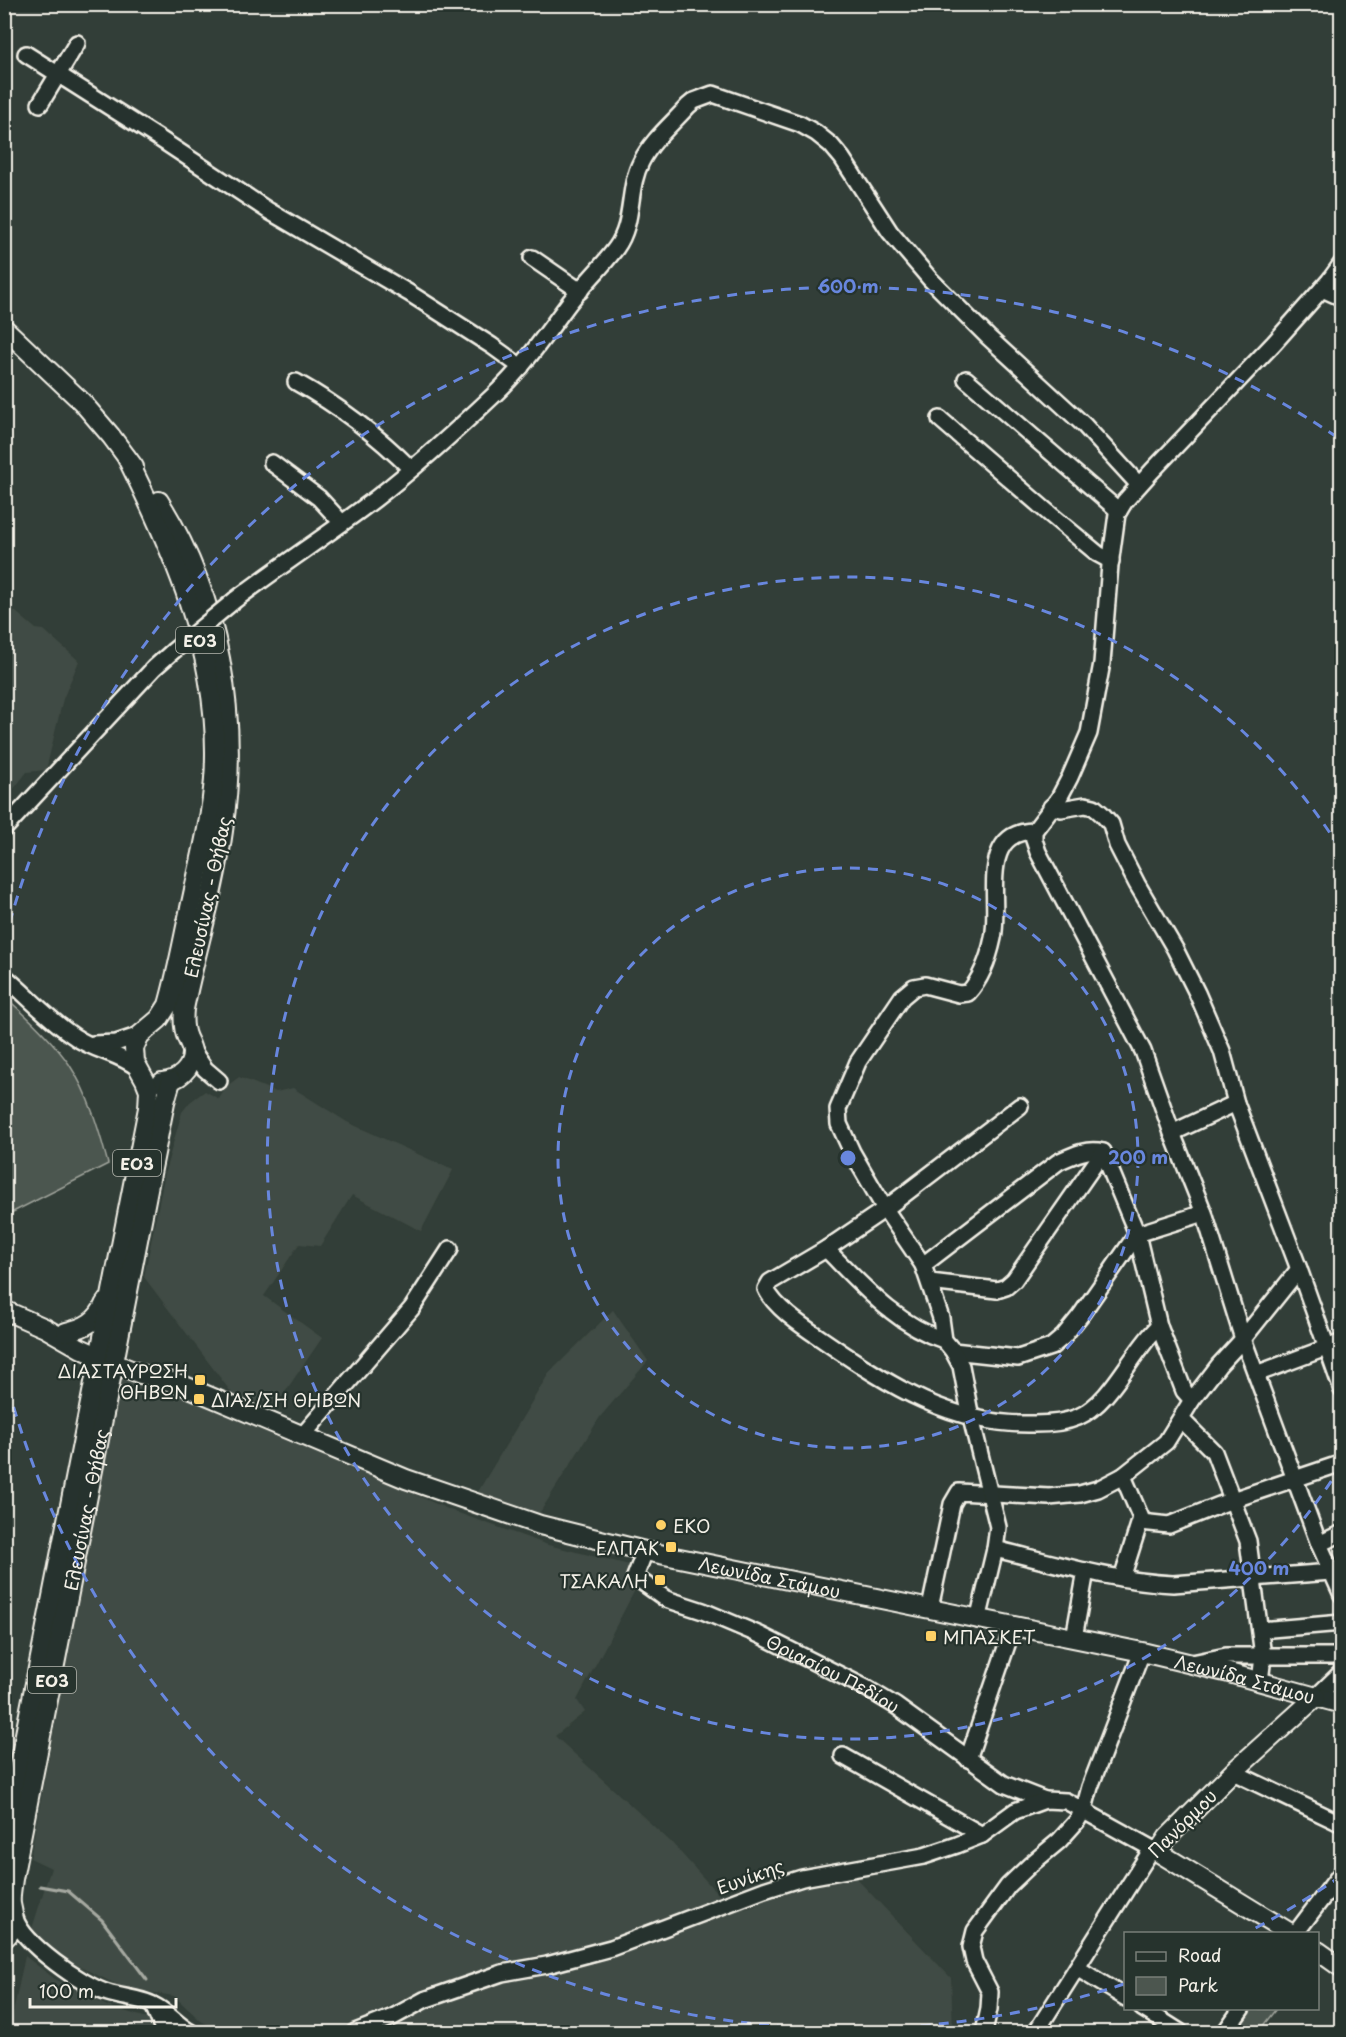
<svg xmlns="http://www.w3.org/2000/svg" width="1346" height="2037" font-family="'Playpen Sans',sans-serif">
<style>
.built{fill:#404b44}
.green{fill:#4c564f;stroke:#a0a49c;stroke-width:1.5}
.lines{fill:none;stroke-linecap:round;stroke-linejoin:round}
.stream{stroke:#a6a9a1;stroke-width:3}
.minor-casing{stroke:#f4f1e8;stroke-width:20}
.major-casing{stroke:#f4f1e8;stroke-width:22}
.minor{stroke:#26332d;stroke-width:15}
.major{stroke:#26332d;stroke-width:18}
.minor-bridge-casing{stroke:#f4f1e8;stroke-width:20;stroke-linecap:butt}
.minor-bridge{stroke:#26332d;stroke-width:15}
.ring{fill:none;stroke:#6887de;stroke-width:3;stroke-dasharray:10 8}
.poi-dot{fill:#ffd166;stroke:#26332d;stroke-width:2}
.labels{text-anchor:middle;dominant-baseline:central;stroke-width:4.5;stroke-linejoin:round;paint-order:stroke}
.shield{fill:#26332d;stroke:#b6b8b0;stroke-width:1.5}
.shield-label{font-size:16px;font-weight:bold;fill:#f4f1e8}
.street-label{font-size:18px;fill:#f4f1e8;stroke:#26332d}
.poi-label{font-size:18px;fill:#f4f1e8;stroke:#26332d;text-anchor:end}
.centre{fill:#6887de;stroke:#26332d;stroke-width:3}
.ring-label{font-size:18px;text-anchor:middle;font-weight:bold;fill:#6887de;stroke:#26332d;stroke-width:4.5;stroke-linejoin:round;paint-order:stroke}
</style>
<rect width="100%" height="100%" fill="#323e38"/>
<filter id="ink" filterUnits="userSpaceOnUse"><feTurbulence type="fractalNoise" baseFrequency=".0167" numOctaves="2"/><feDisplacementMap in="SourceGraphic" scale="12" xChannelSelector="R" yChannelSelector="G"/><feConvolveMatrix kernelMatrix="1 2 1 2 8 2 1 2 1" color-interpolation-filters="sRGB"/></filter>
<g filter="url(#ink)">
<g class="built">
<polygon points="10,607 36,629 44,630 79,661 63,699 46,770 27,772 5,800 4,611"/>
<polygon points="239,1077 276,1092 293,1088 347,1122 453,1170 421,1231 352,1195 320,1246 299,1244 264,1296 322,1338 280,1399 240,1404 144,1277 166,1168 182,1112 190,1102 205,1091 219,1099 227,1086"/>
<polygon points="613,1310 648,1361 600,1417 537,1517 476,1495 549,1373"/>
<polygon points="120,1371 355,1468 450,1510 548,1545 646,1569 577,1700 585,1712 555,1736 672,1843 725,1902 612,1939 514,1962 424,1989 359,2021 317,2032 222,2032 201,2021 174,1996 124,1988 74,1964 31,1932 51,1868 30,1858"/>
<polygon points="854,1876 951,1978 953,2032 378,2032 435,2001 653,1942 738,1907 745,1909 755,1906 759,1899 801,1884 805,1887 820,1885 822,1881"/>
<polygon points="25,1956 55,1979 107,2006 154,2020 159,2032 9,2032"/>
</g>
<g class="green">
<path d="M5,997C27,1016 52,1040 69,1064C89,1094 99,1130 108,1164L5,1216Z"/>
<polygon points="1250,2009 1276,2009 1258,2032 1233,2032"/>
</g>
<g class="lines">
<polyline class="stream" points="40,1886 68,1891 102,1920 147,1980"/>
<g class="minor-casing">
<g id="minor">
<polyline points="26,54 157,137 269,211 409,293 492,346 521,367"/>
<polyline points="40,104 77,43"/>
<polyline points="532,258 580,291"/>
<polyline points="1342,263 1329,281 1274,343 1152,471 1125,501 1117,514 1110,565 1102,663 1089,733 1070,777 1059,798 1034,831 1034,840 1038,852 1143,1051 1172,1133 1204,1213 1243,1339 1319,1544 1342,1595"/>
<polyline points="1322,289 1342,298"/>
<polyline points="966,379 1119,511"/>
<path d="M296,382C339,406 376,434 411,469"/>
<polyline points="940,419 1051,515 1098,554 1111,561"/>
<polyline points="272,463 319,498 342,523"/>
<path d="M235,600C281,565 329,534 375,499C415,468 458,429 495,394C524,367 545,335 569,303C584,284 602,267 616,248C635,222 627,189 641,162C652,140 672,124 688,106L694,101L713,94L800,124L816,133L831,145L842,158L890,232L930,279L988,337L1084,425L1139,485"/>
<polyline points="1051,807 1061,809 1085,805 1094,807 1102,814 1111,824 1117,845 1137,884 1175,949 1197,993 1222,1051 1236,1103 1299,1269 1342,1390"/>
<polyline points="4,829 154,668 172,652"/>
<path d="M4,976C28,996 49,1020 75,1037C95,1051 119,1053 138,1068"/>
<polyline points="93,1044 116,1043 140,1035"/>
<polyline points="192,1050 205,1069 219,1081"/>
<path d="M1020,1106L885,1209L826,1249L770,1282L766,1289C775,1309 807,1329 826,1342C890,1386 953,1426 1034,1424C1049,1424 1064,1423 1078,1417C1112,1402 1132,1351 1159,1326"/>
<polyline points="1172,1133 1236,1103"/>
<path d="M826,1249C861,1284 896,1325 944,1340"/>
<path d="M923,1265L1058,1162C1073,1155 1086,1148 1103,1152L1137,1234L1159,1326L1184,1391L1192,1400"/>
<polyline points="930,1282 997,1290 1006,1287 1014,1280 1103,1152"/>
<polyline points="953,1351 1018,1358 1051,1347 1063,1337 1080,1316 1137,1234 1204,1213"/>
<polyline points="1256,1374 1342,1342"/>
<polyline points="1181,1419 1214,1452 1248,1541 1263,1656 1260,1682"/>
<polyline points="303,1435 412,1308 450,1249"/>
<polyline points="1141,1522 1169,1525 1232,1500 1342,1463"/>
<polyline points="1319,1544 1342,1533"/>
<path d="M995,1549C1054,1563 1113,1581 1173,1584L1331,1572"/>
<path id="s1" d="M645,1551L635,1577L666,1599L703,1611L760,1635L866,1688L896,1706L1004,1784L1045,1800"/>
<polyline points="1122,1578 1141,1518 1123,1476"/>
<polyline points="930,1608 952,1504 959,1492 1049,1497 1080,1494 1098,1489 1123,1476 1166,1442 1192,1400 1219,1365 1243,1339 1299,1269"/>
<path d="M978,1620L995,1549L998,1527L971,1418L961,1366L953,1351L944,1340L941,1318L923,1265L885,1209L852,1152L839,1124L838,1109L858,1062L902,997L914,987L925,985L959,994L968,993C981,979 989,957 993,938C1001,902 977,832 1034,831"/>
<polyline points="1260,1630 1342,1623"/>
<polyline points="1074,1638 1086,1571"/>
<polyline points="1192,1663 1226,1656 1342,1656"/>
<polyline points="1316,1697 1342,1672"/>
<polyline points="843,1756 982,1835"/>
<polyline points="968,1759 1013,1627"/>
<polyline points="1233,1772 1342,1824"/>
<path d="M15,1918C23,1944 82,1985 108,1993C124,1998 142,1998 157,2007C169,2014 178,2025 190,2032"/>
<polyline points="1295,1934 1342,1872"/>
<polyline points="1077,1968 1126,1998"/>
<polyline points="153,2005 164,2032"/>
<polyline points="1142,2008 1180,2032"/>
<polyline points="355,2032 393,2017 424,2000 502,1973 547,1965 611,1948 764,1890 802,1878 924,1856 957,1845 982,1835 1015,1811 1045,1800 1066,1801 1158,1852"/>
<polyline points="984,2032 989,2009 990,1992 974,1961 971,1947 975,1931 1008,1886 1030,1865 1059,1841 1077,1821 1084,1809 1090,1787 1142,1652"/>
<polyline points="1036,2032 1152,1849"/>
<polyline points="1225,2032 1242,2008"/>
</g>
</g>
<g class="major-casing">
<g id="major">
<polyline points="4,328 82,402 111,436 134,467"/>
<path d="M159,501C220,598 240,717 223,831C215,891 196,949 184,1009C183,1019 183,1029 187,1038C189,1042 191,1046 192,1051C193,1069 178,1081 162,1082"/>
<path id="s2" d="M4,1310L45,1328L80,1348L113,1363L141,1374L180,1384L406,1479L540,1525L645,1551L1142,1652L1225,1672L1342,1704"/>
<path d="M66,1332C85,1328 98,1321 105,1303"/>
<path d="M4,1841L148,1108L149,1090L145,1080L135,1062L134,1048L140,1035L159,1019L168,1005C178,970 184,934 192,899C202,852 215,804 215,755C216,649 173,551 127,458"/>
<polyline points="1292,1934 1158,1852 1168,1837 1233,1772 1316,1697"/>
<path id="s3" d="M4,1939C18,1926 14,1920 11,1904C10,1896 12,1887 13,1879L165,1102L171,1081"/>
<polyline points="1318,1951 1342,1968"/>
</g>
</g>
<use href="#minor" class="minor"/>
<use href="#major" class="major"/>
<g class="minor-bridge-casing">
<polyline id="minor-bridge" points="172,652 235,600"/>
</g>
<use href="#minor-bridge" class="minor-bridge"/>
</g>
</g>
<g class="ring">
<circle cx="848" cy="1158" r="290"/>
<path d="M1341 1466A581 581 0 1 1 1341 850"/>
<path d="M1341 1876A871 871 0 0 1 1250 1931M1124 1984A871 871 0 0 1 5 1376M5 940A871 871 0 0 1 1341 440"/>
</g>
<g class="poi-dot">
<rect x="194" y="1374" width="12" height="12" rx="3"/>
<rect x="193" y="1393" width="12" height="12" rx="3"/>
<circle cx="661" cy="1525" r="6"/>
<rect x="665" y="1541" width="12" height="12" rx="3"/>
<rect x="654" y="1574" width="12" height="12" rx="3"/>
<rect x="925" y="1630" width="12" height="12" rx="3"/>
</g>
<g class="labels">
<g class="shield">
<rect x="176" y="627" width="48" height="26" rx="4.5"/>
<rect x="113" y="1150" width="48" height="26" rx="4.5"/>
<rect x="28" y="1667" width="48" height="26" rx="4.5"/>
</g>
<g class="shield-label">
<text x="200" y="640">ΕΟ3</text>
<text x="137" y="1163">ΕΟ3</text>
<text x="52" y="1680">ΕΟ3</text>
</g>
<g class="street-label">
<text transform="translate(207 897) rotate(-78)">Ελευσίνας - Θήβας</text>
<text stroke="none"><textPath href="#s3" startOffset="440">Ελευσίνας - Θήβας</textPath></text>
<text stroke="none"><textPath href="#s2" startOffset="814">Λεωνίδα Στάμου</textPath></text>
<text stroke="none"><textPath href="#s1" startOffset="249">Θριασίου Πεδίου</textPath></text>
<text stroke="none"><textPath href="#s2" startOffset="1300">Λεωνίδα Στάμου</textPath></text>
<text transform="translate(1182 1823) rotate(-45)">Πανόρμου</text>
<text transform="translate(750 1876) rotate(-20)">Ευνίκης</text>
</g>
<g class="poi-label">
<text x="188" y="1370">ΔΙΑΣΤΑΥΡΩΣΗ<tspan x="188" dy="21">ΘΗΒΩΝ</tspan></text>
<text x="211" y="1399" text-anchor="start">ΔΙΑΣ/ΣΗ ΘΗΒΩΝ</text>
<text x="673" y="1525" text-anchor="start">EKO</text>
<text x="659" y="1547">ΕΛΠΑΚ</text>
<text x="648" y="1580">ΤΣΑΚΑΛΗ</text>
<text x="943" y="1636" text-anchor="start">ΜΠΑΣΚΕΤ</text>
</g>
</g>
<circle cx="848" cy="1158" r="9" class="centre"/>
<g class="ring-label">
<text x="848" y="293">600 m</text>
<text x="1138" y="1164">200 m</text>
<text x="1259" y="1575">400 m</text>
</g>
<rect width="1346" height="2037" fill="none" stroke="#26332d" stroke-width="24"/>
<rect x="12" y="12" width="1322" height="2013" fill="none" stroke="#f4f1e8" stroke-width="2" filter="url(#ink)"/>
<rect x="1124" y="1932" width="195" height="78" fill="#26332d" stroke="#787f78" stroke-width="1.5"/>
<rect x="1136" y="1952" width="30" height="9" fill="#26332d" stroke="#787f78" stroke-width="1.5"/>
<text x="1178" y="1962" font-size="18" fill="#f4f1e8">Road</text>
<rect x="1136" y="1977" width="30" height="18" fill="#4c564f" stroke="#787f78" stroke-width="1.5"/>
<text x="1178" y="1992" font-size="18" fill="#f4f1e8">Park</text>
<path d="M30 1998v9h146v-9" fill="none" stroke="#f4f1e8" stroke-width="3"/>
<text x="39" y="1998" font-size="18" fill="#f4f1e8" stroke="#26332d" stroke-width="4.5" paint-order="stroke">100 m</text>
</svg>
